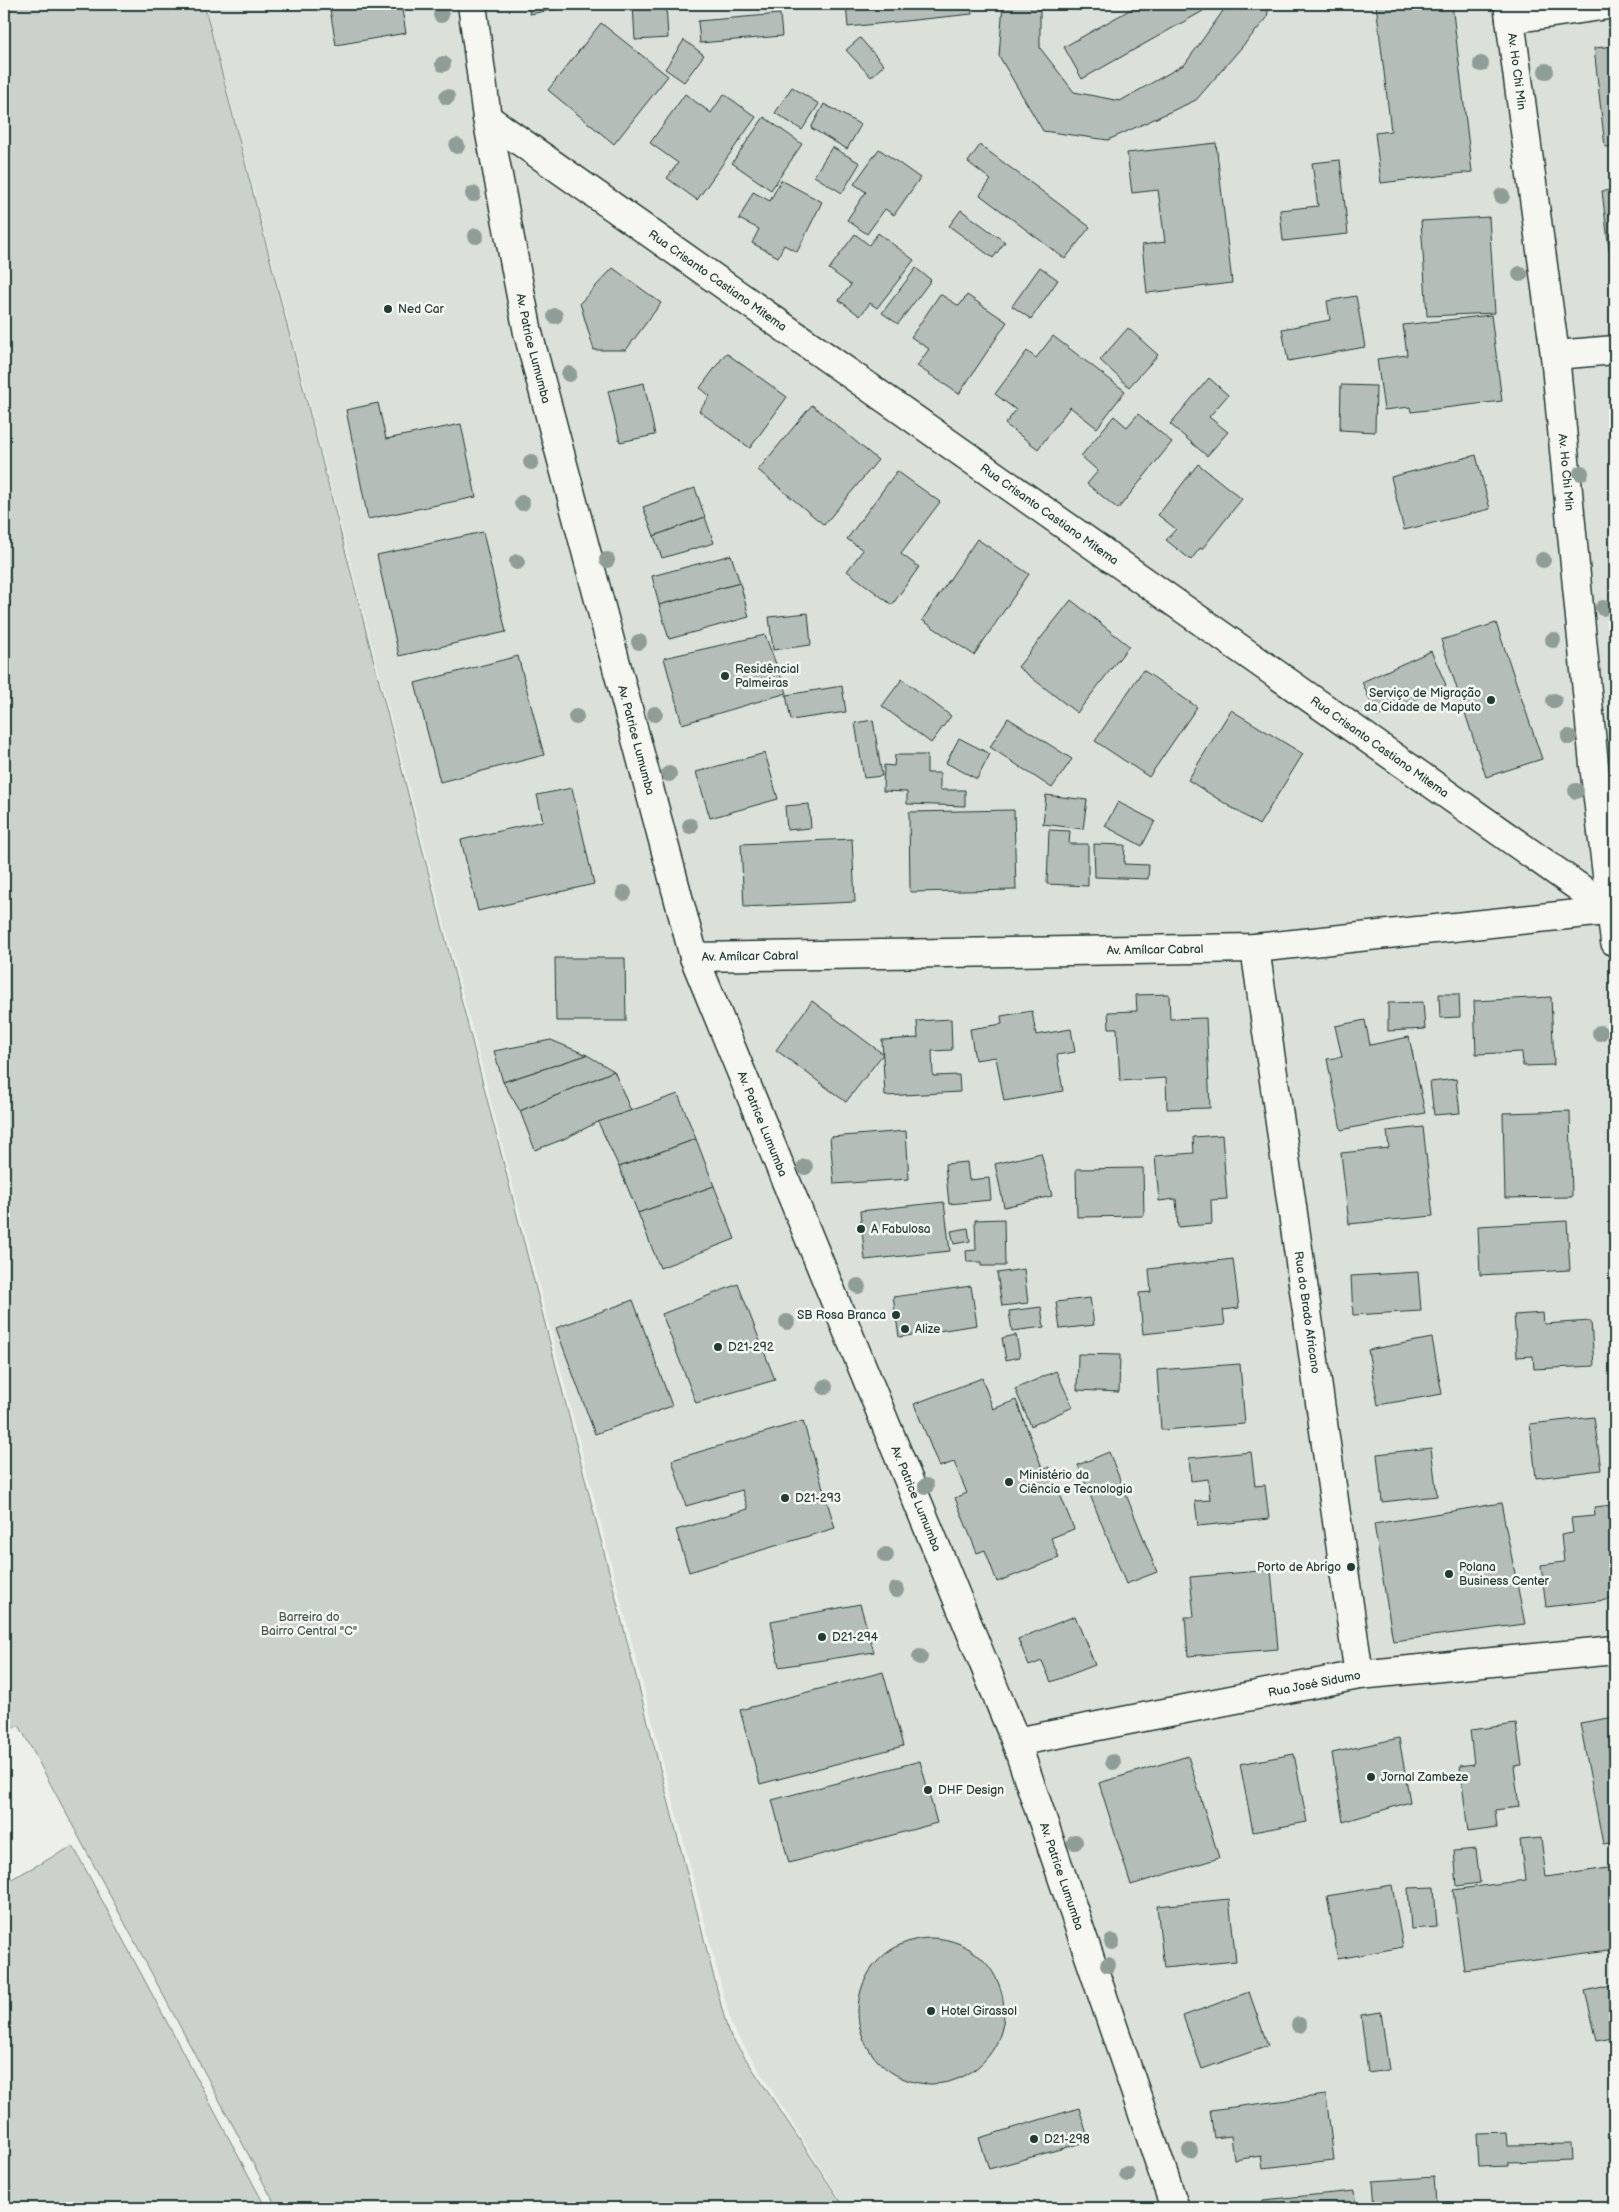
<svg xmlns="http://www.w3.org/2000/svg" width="1619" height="2212" font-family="'Balsamiq Sans',sans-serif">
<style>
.built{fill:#dce0db}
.green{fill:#cbd2cc;stroke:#758880}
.building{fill:#b4bdb8;stroke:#1f3d34}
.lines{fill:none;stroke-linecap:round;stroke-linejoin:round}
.minor-casing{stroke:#1f3d34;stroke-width:31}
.major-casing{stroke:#1f3d34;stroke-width:31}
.minor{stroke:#f6f6f2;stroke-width:28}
.major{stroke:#f6f6f2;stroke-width:28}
.tree{fill:#8e9e96}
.poi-dot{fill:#1f3d34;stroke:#f6f6f2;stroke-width:2}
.labels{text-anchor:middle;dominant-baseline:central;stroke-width:5;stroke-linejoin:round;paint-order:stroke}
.street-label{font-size:12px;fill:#1f3d34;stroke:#f6f6f2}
.poi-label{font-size:12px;fill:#1f3d34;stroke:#f6f6f2;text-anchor:start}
.park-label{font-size:12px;fill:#415b52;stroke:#f6f6f2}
</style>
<rect width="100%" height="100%" fill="#edefea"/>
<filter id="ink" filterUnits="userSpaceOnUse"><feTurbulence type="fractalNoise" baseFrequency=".02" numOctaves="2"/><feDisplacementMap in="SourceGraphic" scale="10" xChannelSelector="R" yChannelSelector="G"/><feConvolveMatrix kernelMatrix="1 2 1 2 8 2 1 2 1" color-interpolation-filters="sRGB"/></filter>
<g filter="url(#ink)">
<polygon class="built" points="205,4 1615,4 1615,2208 846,2208 732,2027"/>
<g class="green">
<polygon points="4,4 204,4 728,2032 845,2208 277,2208 19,1725 4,1733"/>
<polygon points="73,1846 266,2208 4,2208 4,1883"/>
</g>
<g class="building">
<polygon points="329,4 401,4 406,33 336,45"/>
<polygon points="528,4 583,4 530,14"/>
<polygon points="666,4 668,38 635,40 633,5"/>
<polygon points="846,4 971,4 972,14 848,27"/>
<polygon points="1003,4 1040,4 1040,48 1074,92 1120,101 1185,64 1228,4 1269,4 1267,18 1196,100 1108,140 1043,131 999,56"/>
<polygon points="1140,4 1199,4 1203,11 1082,79 1064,47"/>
<polygon points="1376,4 1452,4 1472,172 1381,183 1375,133 1391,131"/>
<polygon points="780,14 782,36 700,43 698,21"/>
<polygon points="601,23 668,76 614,144 548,90"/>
<polygon points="860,38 884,65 871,77 846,50"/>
<polygon points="684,40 704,55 684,82 665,69"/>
<polygon points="1615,46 1615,146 1605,147 1594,48"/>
<polygon points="792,87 819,104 802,130 775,113"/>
<polygon points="685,94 711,113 724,94 756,117 697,200 667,178 678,163 650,143"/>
<polygon points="824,104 861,125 847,149 811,128"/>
<polygon points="764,117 802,144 771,190 732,163"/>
<polygon points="1216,143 1232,283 1147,293 1142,245 1165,242 1158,190 1132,193 1127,153"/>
<polygon points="980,145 1090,227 1065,259 980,195 991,180 968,162"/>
<polygon points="832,147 860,163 842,193 814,176"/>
<polygon points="879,149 920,178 894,215 885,209 867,234 847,220 866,192 854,184"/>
<polygon points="1340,160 1348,234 1283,241 1280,210 1318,206 1312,163"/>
<polygon points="781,180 822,202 797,252 784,245 778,257 752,243 759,229 739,219 753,192 770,201"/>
<polygon points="1615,190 1615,300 1602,191"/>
<polygon points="961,210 1005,242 993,258 949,226"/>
<polygon points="1489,217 1495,313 1427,316 1421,221"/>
<polygon points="878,233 914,260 877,308 870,303 860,316 839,300 851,285 829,269 855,234 869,245"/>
<polygon points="1040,267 1058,280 1031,319 1012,306"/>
<polygon points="613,268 661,303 626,350 594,350 580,303"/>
<polygon points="916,268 931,280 898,324 882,313"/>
<polygon points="940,294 959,306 967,295 1007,322 959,394 917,366 929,349 911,337"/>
<polygon points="1356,296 1365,347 1288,361 1282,329 1330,320 1327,301"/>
<polygon points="1491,315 1502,401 1411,412 1410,407 1384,410 1377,359 1407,355 1403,325"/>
<polygon points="1128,328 1158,355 1129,387 1100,360"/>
<polygon points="1053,336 1125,391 1097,428 1070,407 1038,449 1005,424 1016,410 995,394 1027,351 1036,358"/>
<polygon points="726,353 787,397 750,448 699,411 710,396 700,388"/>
<polygon points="1209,378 1228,395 1209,417 1228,432 1207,456 1170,424"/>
<polygon points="644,383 655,435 620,442 608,391"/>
<polygon points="1341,385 1376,386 1375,432 1340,430"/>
<polygon points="378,403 386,439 461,424 476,497 368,519 346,410"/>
<polygon points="812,405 878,460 824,525 758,470"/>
<polygon points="1138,414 1172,442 1118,509 1087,484 1098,471 1081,456 1114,416 1127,427"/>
<polygon points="1476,455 1490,509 1404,530 1391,477"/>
<polygon points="1198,464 1242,499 1202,549 1200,548 1191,560 1166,540 1176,529 1158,515"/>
<polygon points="897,471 940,502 901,554 919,567 892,605 847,571 863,550 847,539"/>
<polygon points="695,488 705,517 654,536 643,507"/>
<polygon points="705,517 714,543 662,558 654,536"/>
<polygon points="483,532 506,632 399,656 377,555"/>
<polygon points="977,539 1029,574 974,655 922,620"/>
<polygon points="731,555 740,583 659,605 652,576"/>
<polygon points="740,583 749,617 669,639 659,605"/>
<polygon points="1071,600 1129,646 1077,713 1018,667"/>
<polygon points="808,613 811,645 773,650 769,617"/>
<polygon points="1496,623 1542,759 1486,777 1441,640"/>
<polygon points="765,635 787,693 682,724 664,658"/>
<polygon points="1431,651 1446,685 1377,717 1362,682"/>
<polygon points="518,656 544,755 440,782 415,683"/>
<polygon points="1143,670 1197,707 1149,777 1095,741"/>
<polygon points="902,679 951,716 931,743 882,706"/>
<polygon points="842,686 846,712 791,720 786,695"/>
<polygon points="1231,710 1303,754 1259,825 1188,780"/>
<polygon points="1008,718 1072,759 1052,788 990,747"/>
<polygon points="873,720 882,776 864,778 855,723"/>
<polygon points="959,738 990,754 977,779 946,763"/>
<polygon points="765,753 778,799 710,818 696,772"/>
<polygon points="895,755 927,755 927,773 940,773 940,790 965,790 965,806 907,804 907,792 883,791 884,765 894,766"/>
<polygon points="572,788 594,884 478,911 461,840 543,821 537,795"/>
<polygon points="1046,795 1087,800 1083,829 1043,824"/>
<polygon points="1118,802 1155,821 1142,846 1105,826"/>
<polygon points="809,804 811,828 787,830 785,806"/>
<polygon points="1014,810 1016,890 910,892 909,812"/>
<polygon points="1049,830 1070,831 1069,844 1088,844 1088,886 1047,884"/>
<polygon points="852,839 855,902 744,907 741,844"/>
<polygon points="1094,844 1125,845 1124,864 1149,865 1148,879 1095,877"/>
<polygon points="555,958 625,958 626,1021 556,1021"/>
<polygon points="1169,994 1170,1019 1206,1018 1210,1108 1167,1109 1166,1078 1120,1081 1117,1028 1109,1028 1108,1012 1137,1011 1136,995"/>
<polygon points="1439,994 1459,994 1460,1017 1440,1018"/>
<polygon points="1551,997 1554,1065 1523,1066 1522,1052 1476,1054 1474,1001"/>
<polygon points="812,1001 883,1054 846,1102 776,1050"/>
<polygon points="1423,1002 1425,1029 1388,1031 1388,1003"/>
<polygon points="1032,1011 1036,1035 1071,1029 1075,1052 1057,1055 1063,1091 1004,1101 996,1057 975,1060 970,1029 1002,1024 1001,1016"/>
<polygon points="951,1019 952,1050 932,1051 933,1076 959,1075 960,1092 885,1096 882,1040 918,1038 917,1021"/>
<polygon points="1365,1020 1370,1045 1409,1037 1425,1113 1341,1130 1327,1059 1342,1057 1335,1026"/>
<polygon points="551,1040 587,1055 503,1082 494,1051"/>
<polygon points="587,1055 614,1071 520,1111 503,1082"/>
<polygon points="614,1071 631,1111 598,1122 564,1139 535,1150 520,1111"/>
<polygon points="1456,1079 1460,1113 1434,1115 1430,1082"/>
<polygon points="678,1094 696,1139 619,1167 598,1122"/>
<polygon points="1570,1111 1572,1197 1505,1198 1503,1113"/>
<polygon points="1423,1127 1433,1216 1349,1224 1341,1153 1389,1148 1387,1131"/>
<polygon points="906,1131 909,1179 834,1184 830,1137"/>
<polygon points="1222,1135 1227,1199 1211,1200 1212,1224 1178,1227 1176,1199 1159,1201 1155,1156 1194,1153 1193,1137"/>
<polygon points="696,1139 714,1186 638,1213 619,1167"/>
<polygon points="1041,1153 1052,1196 1004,1207 995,1164"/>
<polygon points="967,1162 969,1180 989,1178 991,1200 949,1204 945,1164"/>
<polygon points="1143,1168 1144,1216 1077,1217 1076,1169"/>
<polygon points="714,1186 735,1239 660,1268 638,1213"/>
<polygon points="944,1202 950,1251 865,1260 860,1211"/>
<polygon points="1004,1219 1005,1266 981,1266 981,1262 967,1262 966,1251 976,1250 975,1220"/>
<polygon points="1567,1221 1570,1270 1480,1275 1478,1226"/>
<polygon points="968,1228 970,1241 954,1244 951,1231"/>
<polygon points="1233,1259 1239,1308 1223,1310 1225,1325 1143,1334 1139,1293 1151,1292 1149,1269"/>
<polygon points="1024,1269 1028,1303 1002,1306 997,1273"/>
<polygon points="1418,1272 1421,1311 1353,1315 1351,1276"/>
<polygon points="738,1284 775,1380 696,1403 662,1314"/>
<polygon points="971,1286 977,1325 899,1337 893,1297"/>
<polygon points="1090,1298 1094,1325 1060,1329 1056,1302"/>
<polygon points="633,1300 672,1406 595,1434 556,1328"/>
<polygon points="1041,1307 1044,1327 1012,1331 1009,1311"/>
<polygon points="1543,1313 1544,1324 1591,1321 1594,1366 1534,1369 1533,1356 1517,1357 1514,1315"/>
<polygon points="1016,1335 1020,1357 1006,1360 1002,1338"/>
<polygon points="1432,1338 1442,1394 1378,1405 1368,1350"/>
<polygon points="1078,1354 1120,1355 1119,1392 1077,1390"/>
<polygon points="1240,1364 1245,1424 1161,1430 1157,1370"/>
<polygon points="1056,1371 1073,1407 1031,1426 1015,1389"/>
<polygon points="982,1378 993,1409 1016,1400 1043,1470 1049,1467 1074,1529 1051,1538 1059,1558 997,1582 985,1550 977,1553 955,1498 967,1493 954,1462 939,1467 914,1404"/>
<polygon points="1594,1417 1601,1470 1536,1478 1530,1424"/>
<polygon points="803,1421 835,1528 689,1572 676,1530 748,1509 742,1490 686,1506 672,1460"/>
<polygon points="1431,1448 1437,1496 1382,1502 1377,1454"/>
<polygon points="1109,1452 1157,1572 1126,1584 1078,1465"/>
<polygon points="1251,1452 1255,1486 1265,1485 1269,1519 1198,1526 1195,1501 1210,1500 1208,1479 1191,1481 1189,1458"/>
<polygon points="1501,1503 1525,1624 1393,1641 1374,1524"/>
<polygon points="1613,1505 1615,1528 1615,1599 1546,1607 1541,1565 1564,1562 1561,1535 1573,1533 1571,1518 1595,1516 1594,1507"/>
<polygon points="1271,1570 1278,1649 1188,1656 1185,1617 1194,1617 1190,1577"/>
<polygon points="860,1604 874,1652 779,1667 771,1621"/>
<polygon points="1075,1616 1095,1665 1051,1682 1042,1661 1029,1666 1018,1639"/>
<polygon points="883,1672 903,1746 760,1784 740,1710"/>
<polygon points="1615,1717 1615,1842 1603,1844 1580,1723"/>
<polygon points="1516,1724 1522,1765 1514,1766 1519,1807 1495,1810 1497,1828 1468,1832 1460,1766 1474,1764 1470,1730"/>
<polygon points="1399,1738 1410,1802 1343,1822 1332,1753"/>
<polygon points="1294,1754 1307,1822 1253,1832 1240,1764"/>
<polygon points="1188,1756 1219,1858 1131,1885 1099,1783"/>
<polygon points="920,1761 937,1823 789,1863 772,1800"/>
<polygon points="1541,1838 1546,1877 1615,1867 1615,1949 1464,1970 1453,1890 1525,1880 1520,1840"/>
<polygon points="1476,1849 1480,1883 1457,1886 1454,1851"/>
<polygon points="1392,1885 1403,1947 1338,1959 1327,1896"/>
<polygon points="1434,1887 1437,1927 1411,1929 1408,1888"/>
<polygon points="1229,1899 1236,1961 1164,1968 1157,1906"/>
<circle cx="931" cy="2011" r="73"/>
<polygon points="1615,1984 1615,2037 1597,2041 1585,1991"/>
<polygon points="1249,1992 1268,2046 1202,2069 1183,2016"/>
<polygon points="1381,2012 1389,2070 1368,2073 1361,2015"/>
<polygon points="1326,2095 1334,2160 1263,2168 1261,2156 1234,2160 1231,2136 1214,2138 1210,2110"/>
<polygon points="1079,2108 1089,2141 989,2169 979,2138"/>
<polygon points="1507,2132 1508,2145 1572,2144 1573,2160 1509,2162 1509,2166 1479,2167 1477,2133"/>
<polygon points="1434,2177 1436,2203 1375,2207 1373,2181"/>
<polygon points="1354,2191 1356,2208 1263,2208 1263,2200"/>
</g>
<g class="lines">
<g class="minor-casing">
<g id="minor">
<path id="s1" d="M1508,4L1555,355L1594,765L1615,942"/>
<polyline points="1510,19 1615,4"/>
<path id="s2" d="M487,118L1611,910"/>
<polyline points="1555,355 1615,350"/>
<path id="s3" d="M1255,948L1359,1675"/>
<path id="s4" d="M694,957L1255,948L1615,910"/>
<path id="s5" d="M1016,1742L1359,1675L1615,1650"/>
</g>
</g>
<g class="major-casing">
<g id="major">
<path id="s6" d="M472,4L487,118L528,333L694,957L1016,1742L1175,2208"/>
</g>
</g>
<use href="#minor" class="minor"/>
<use href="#major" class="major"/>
</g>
<g class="tree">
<circle cx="441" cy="15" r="8"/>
<circle cx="443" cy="64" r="8"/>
<circle cx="1481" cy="64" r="8"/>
<circle cx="1546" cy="71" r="8"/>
<circle cx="447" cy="97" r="8"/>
<circle cx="457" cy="146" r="8"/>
<circle cx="473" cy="194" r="8"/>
<circle cx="1502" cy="196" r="8"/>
<circle cx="476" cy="236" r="8"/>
<circle cx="1520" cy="274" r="8"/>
<circle cx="555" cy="316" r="8"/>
<circle cx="569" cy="374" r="8"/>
<circle cx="531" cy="462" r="8"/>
<circle cx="1581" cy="473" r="8"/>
<circle cx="522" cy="503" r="8"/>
<circle cx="607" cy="560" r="8"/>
<circle cx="1543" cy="560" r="8"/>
<circle cx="517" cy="562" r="8"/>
<circle cx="1603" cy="608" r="8"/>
<circle cx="1553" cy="640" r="8"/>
<circle cx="639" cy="642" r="8"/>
<circle cx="1554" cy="701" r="8"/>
<circle cx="655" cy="714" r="8"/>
<circle cx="576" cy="717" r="8"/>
<circle cx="1569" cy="737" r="8"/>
<circle cx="669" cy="774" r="8"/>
<circle cx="1576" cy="791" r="8"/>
<circle cx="690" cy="826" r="8"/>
<circle cx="624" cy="893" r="8"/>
<circle cx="1600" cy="1033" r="8"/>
<circle cx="805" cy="1167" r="8"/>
<circle cx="858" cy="1286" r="8"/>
<circle cx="787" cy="1322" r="8"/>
<circle cx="825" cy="1387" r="8"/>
<circle cx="926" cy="1486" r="8"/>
<circle cx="886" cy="1555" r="8"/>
<circle cx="896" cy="1590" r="8"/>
<circle cx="920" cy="1657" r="8"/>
<circle cx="1113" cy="1762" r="8"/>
<circle cx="1075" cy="1842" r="8"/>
<circle cx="1112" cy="1942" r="8"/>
<circle cx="1108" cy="1965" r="8"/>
<circle cx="1299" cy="2025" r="8"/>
<circle cx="1190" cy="2151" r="8"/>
<circle cx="1127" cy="2174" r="8"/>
</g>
</g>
<g class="poi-dot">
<circle cx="388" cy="309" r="5"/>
<circle cx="725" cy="676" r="5"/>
<circle cx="1491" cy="700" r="5"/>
<circle cx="861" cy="1229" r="5"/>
<circle cx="896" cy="1315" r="5"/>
<circle cx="905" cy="1329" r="5"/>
<circle cx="718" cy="1347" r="5"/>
<circle cx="1009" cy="1482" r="5"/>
<circle cx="785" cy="1498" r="5"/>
<circle cx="1351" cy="1567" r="5"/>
<circle cx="1449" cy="1574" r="5"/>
<circle cx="822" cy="1637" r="5"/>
<circle cx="1371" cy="1777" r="5"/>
<circle cx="928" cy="1790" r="5"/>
<circle cx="931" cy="2011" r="5"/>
<circle cx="1034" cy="2139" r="5"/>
</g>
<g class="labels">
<g class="street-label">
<text stroke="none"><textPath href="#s1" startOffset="68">Av. Ho Chi Min</textPath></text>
<text stroke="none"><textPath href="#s2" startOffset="282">Rua Crisanto Castiano Mitema</textPath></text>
<text stroke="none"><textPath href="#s6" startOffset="350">Av. Patrice Lumumba</textPath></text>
<text stroke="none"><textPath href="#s1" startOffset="472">Av. Ho Chi Min</textPath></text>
<text stroke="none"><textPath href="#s2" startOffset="688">Rua Crisanto Castiano Mitema</textPath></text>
<text stroke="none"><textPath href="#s6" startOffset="755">Av. Patrice Lumumba</textPath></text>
<text stroke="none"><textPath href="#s2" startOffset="1092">Rua Crisanto Castiano Mitema</textPath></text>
<text stroke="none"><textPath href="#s4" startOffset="461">Av. Amílcar Cabral</textPath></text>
<text stroke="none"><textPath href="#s4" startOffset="56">Av. Amílcar Cabral</textPath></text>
<text stroke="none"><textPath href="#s6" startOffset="1160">Av. Patrice Lumumba</textPath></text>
<text stroke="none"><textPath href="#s3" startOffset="368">Rua do Brado Africano</textPath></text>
<text stroke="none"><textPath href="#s6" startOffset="1565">Av. Patrice Lumumba</textPath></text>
<text stroke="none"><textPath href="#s5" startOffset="304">Rua José Sidumo</textPath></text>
<text stroke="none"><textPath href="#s6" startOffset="1970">Av. Patrice Lumumba</textPath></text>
</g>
<g class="poi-label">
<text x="398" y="309">Ned Car</text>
<text x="735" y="669">Residêncial<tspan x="735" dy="14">Palmeiras</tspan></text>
<text x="1481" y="693" text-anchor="end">Serviço de Migração<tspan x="1481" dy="14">da Cidade de Maputo</tspan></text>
<text x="871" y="1229">A Fabulosa</text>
<text x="886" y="1315" text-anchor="end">SB Rosa Branca</text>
<text x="915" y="1329">Alize</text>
<text x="728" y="1347">D21-292</text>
<text x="1019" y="1475">Ministério da<tspan x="1019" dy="14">Ciência e Tecnologia</tspan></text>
<text x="795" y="1498">D21-293</text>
<text x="1341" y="1567" text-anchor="end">Porto de Abrigo</text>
<text x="1459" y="1567">Polana<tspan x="1459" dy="14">Business Center</tspan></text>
<text x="832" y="1637">D21-294</text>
<text x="1381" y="1777">Jornal Zambeze</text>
<text x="938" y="1790">DHF Design</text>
<text x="941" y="2011">Hotel Girassol</text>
<text x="1044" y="2139">D21-298</text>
</g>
<g class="park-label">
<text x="309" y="1617">Barreira do<tspan x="309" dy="14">Bairro Central "C"</tspan></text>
</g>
</g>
<rect width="1619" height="2212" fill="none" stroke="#f6f6f2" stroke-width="20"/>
<rect x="10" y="10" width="1599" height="2192" fill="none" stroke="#1f3d34" stroke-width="2" filter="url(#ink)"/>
</svg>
